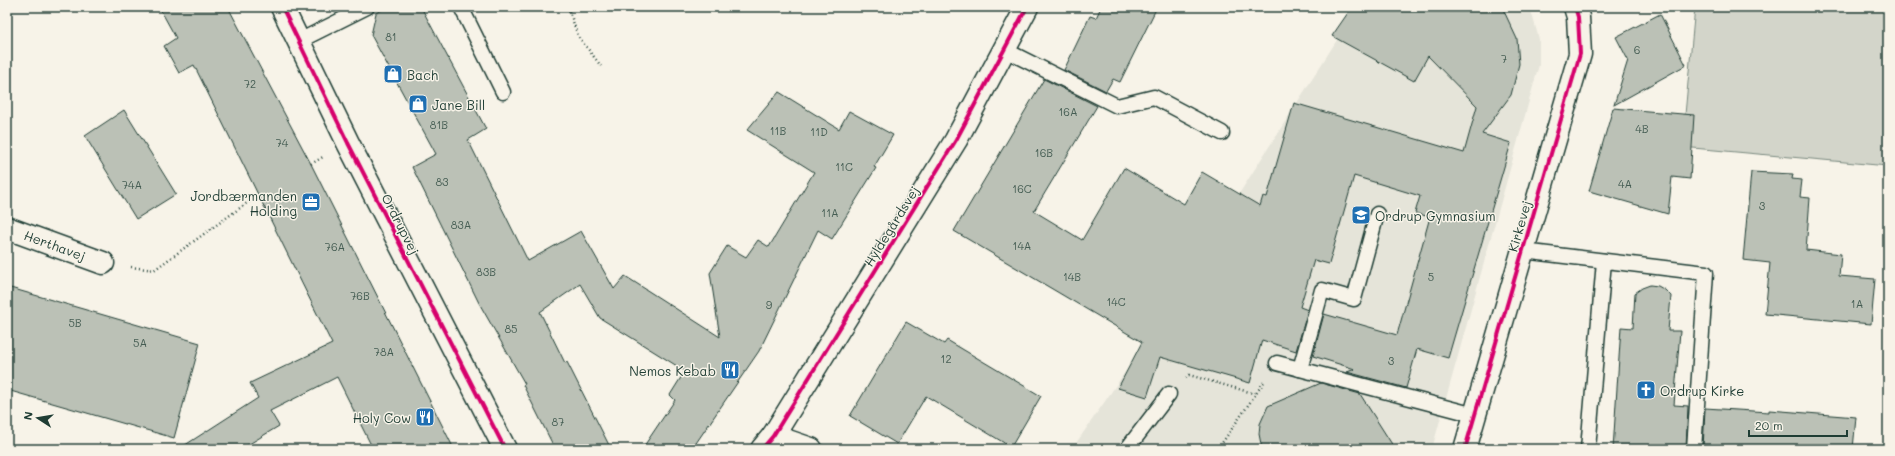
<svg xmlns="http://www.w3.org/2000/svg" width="1895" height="456" font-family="Mali,sans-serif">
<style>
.built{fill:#e5e4d9}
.garden{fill:#d3d5ca;stroke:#79897f}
.building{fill:#bbc1b6;stroke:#1f3d34}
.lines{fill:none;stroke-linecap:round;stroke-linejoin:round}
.lane-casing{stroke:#1f3d34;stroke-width:17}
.street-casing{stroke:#1f3d34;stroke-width:25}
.secondary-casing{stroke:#1f3d34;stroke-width:25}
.path{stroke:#1f3d34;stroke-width:2.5;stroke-dasharray:1 3;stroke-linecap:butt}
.lane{stroke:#f7f3e8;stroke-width:14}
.street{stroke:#f7f3e8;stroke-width:22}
.secondary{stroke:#f7f3e8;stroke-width:22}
.cycleway-casing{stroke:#f7f3e8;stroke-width:6}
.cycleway{stroke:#d6006c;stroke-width:4}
.labels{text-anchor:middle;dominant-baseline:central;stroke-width:3;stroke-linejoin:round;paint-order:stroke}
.number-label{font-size:11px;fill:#465e54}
.poi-label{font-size:13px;fill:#1f3d34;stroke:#f7f3e8;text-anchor:start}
.street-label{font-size:13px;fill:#1f3d34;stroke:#f7f3e8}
</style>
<rect width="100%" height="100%" fill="#f7f3e8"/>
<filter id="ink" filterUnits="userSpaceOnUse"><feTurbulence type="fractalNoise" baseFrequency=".025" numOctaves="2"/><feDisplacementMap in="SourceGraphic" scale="8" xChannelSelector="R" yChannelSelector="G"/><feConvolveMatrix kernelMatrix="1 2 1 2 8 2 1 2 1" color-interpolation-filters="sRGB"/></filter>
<g filter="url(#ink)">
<polygon class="built" points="1358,7 1530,7 1539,39 1539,65 1432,449 1072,449 1130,365"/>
<polygon class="garden" points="1695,7 1888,7 1888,166 1682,147"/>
<g class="building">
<polygon points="159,7 228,7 311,164 454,449 373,449 337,377 270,411 279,426 241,449 179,449 258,398 250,383 332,344 194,65 179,73 164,46 176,38"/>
<polygon points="387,7 421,7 486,129 468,140 528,261 581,231 614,289 625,276 720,337 710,273 727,246 746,257 758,240 769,247 814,172 747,130 779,92 839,129 849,111 893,135 874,167 876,168 832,239 818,230 759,351 692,449 642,449 675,400 670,395 685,371 600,318 580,284 540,312 565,363 567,362 611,449 555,449 523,385 525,384 479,303 412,167 436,154 371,35 376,13"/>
<polygon points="1101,7 1157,7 1120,82 1113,79 1106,91 1064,70 1090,16 1096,18"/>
<polygon points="1352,7 1502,7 1517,39 1519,64 1511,95 1482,134 1511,143 1448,358 1417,349 1406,388 1347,372 1355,369 1313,356 1324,314 1397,335 1430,217 1415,213 1420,196 1354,176 1329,264 1314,260 1300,307 1308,310 1296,351 1262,340 1250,383 1160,357 1147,397 1118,388 1142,342 954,231 1044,79 1097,106 1034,211 1082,240 1124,168 1184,204 1202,172 1260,206 1263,196 1267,197 1294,103 1464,153 1477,106 1428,56 1414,81 1332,36"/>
<polygon points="1660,14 1686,65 1614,105 1628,60 1616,37"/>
<polygon points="1613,108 1694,115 1690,179 1672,177 1668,214 1589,191"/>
<polygon points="124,110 176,194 136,219 85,136"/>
<polygon points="1751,172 1793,174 1792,179 1802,180 1800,197 1810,198 1806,250 1841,254 1839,276 1875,279 1871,324 1765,314 1770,263 1743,260"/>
<polygon points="1650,285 1658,286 1665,290 1671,296 1668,331 1680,331 1674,405 1688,406 1686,449 1613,449 1621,327 1633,328 1635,293 1642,288"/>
<polygon points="7,287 200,343 174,438 7,390"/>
<polygon points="906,322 944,344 947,340 1041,396 1011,447 926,396 897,444 850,416"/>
<polygon points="1321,383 1360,394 1395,449 1262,449 1259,434 1260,424 1268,406"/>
<polygon points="1705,408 1769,412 1769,410 1856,417 1853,449 1703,449"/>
</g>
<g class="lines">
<g class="lane-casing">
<g id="lane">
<polyline points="461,7 503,92"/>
<polyline points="299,41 367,7"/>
<polyline points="1005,50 1117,106 1154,97 1222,133"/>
<polyline points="1523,251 1706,273 1694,449"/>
<polyline points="1277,363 1475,415"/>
<polyline points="1300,369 1322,290 1354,299 1377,214"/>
<polyline points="1127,449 1169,394"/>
<polyline points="1588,449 1604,261"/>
</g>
</g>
<g class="street-casing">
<g id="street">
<polyline points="7,228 103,263"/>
<polyline points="1465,449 1580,54 1578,17 1575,7"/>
</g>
</g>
<g class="secondary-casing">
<g id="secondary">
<polyline points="282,7 348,143 505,449"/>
<polyline points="773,436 811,449"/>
<polyline points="762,449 773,436 956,140 1027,7"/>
</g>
</g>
<g class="path">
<polyline points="568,7 578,36 601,66"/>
<polyline points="311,164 323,157"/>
<polyline points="131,267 154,270 258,195"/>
<polyline points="1186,378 1189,375 1256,394"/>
<polyline points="1218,449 1264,382"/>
</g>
<use href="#lane" class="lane"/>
<use href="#street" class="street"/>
<use href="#secondary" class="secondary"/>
<g class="cycleway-casing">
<g id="cycleway">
<polyline points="282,7 348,143 505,449"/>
<polyline points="762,449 773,436 956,140 1027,7"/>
<polyline points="1465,449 1580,54 1578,17 1575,7"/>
</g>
</g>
<use href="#cycleway" class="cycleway"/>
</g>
</g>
<defs>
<g id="shop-square" transform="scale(1)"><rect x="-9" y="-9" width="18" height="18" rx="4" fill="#1f6fb2" stroke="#f7f3e8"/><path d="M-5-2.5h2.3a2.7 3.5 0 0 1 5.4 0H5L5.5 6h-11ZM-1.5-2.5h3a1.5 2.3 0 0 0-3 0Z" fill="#fff"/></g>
<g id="office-square" transform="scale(1)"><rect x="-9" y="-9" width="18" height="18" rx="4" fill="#1f6fb2" stroke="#f7f3e8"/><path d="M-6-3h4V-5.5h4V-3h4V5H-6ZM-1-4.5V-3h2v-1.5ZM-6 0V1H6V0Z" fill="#fff"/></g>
<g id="school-square" transform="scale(1)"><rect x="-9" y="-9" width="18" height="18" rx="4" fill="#1f6fb2" stroke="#f7f3e8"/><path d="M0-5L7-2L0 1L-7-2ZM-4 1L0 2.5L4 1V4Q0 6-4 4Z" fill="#fff"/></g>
<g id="restaurant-square" transform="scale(1)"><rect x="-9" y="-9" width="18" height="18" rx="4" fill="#1f6fb2" stroke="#f7f3e8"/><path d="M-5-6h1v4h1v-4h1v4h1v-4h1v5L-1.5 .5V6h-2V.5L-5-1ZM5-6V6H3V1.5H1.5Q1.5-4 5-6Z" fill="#fff"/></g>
<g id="church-square" transform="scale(1)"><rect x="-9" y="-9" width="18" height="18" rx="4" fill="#1f6fb2" stroke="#f7f3e8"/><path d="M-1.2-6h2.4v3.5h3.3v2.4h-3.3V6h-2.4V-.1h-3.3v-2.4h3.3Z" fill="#fff"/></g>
</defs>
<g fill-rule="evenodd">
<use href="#shop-square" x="393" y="74"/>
<use href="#shop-square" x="418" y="104"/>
<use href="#office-square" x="311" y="202"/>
<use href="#school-square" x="1361" y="215"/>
<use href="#restaurant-square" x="730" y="370"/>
<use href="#church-square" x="1646" y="390"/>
<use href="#restaurant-square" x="425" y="417"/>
</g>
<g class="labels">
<g class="number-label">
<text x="391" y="36">81</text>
<text x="1637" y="49">6</text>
<text x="1504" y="58">7</text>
<text x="250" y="83">72</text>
<text x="1068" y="111">16A</text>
<text x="439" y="124">81B</text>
<text x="1642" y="128">4B</text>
<text x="778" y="130">11B</text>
<text x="819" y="131">11D</text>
<text x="282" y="142">74</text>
<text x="1044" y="152">16B</text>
<text x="844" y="166">11C</text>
<text x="442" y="181">83</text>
<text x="1625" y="183">4A</text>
<text x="132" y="184">74A</text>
<text x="1022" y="188">16C</text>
<text x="1762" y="205">3</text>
<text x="830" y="212">11A</text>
<text x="461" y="224">83A</text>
<text x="1022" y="245">14A</text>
<text x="335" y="246">76A</text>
<text x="486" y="271">83B</text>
<text x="1072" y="276">14B</text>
<text x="1431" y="276">5</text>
<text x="360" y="295">76B</text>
<text x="1116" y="301">14C</text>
<text x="1857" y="303">1A</text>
<text x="769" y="304">9</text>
<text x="75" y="322">5B</text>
<text x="511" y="328">85</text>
<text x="140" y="342">5A</text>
<text x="384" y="351">78A</text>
<text x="946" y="358">12</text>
<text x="1391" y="360">3</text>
<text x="558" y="421">87</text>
</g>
<g class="poi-label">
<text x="407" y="74">Bach</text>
<text x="432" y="104">Jane Bill</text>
<text x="297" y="195" text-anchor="end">Jordbærmanden<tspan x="297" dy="15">Holding</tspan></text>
<text x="1375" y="215">Ordrup Gymnasium</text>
<text x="716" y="370" text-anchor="end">Nemos Kebab</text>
<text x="1660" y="390">Ordrup Kirke</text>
<text x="411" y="417" text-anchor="end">Holy Cow</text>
</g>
<g class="street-label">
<text transform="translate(401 224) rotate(63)">Ordrupvej</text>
<text transform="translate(891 226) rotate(-58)">Hyldegårdsvej</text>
<text transform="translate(1519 226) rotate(-74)">Kirkevej</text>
<text transform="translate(55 245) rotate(20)">Herthavej</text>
</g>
</g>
<rect width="1895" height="456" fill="none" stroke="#f7f3e8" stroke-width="24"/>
<rect x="12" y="12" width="1871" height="432" fill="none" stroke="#1f3d34" stroke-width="1.5" filter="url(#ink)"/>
<g transform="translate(38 418) rotate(282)" stroke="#f7f3e8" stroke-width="3" paint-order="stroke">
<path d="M0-3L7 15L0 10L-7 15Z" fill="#1f3d34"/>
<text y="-6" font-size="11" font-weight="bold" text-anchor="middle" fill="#1f3d34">N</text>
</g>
<path d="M1749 430v6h98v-6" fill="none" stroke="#1f3d34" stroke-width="2"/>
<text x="1755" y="430" font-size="12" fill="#1f3d34" stroke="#f7f3e8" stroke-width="3" paint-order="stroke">20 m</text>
</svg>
